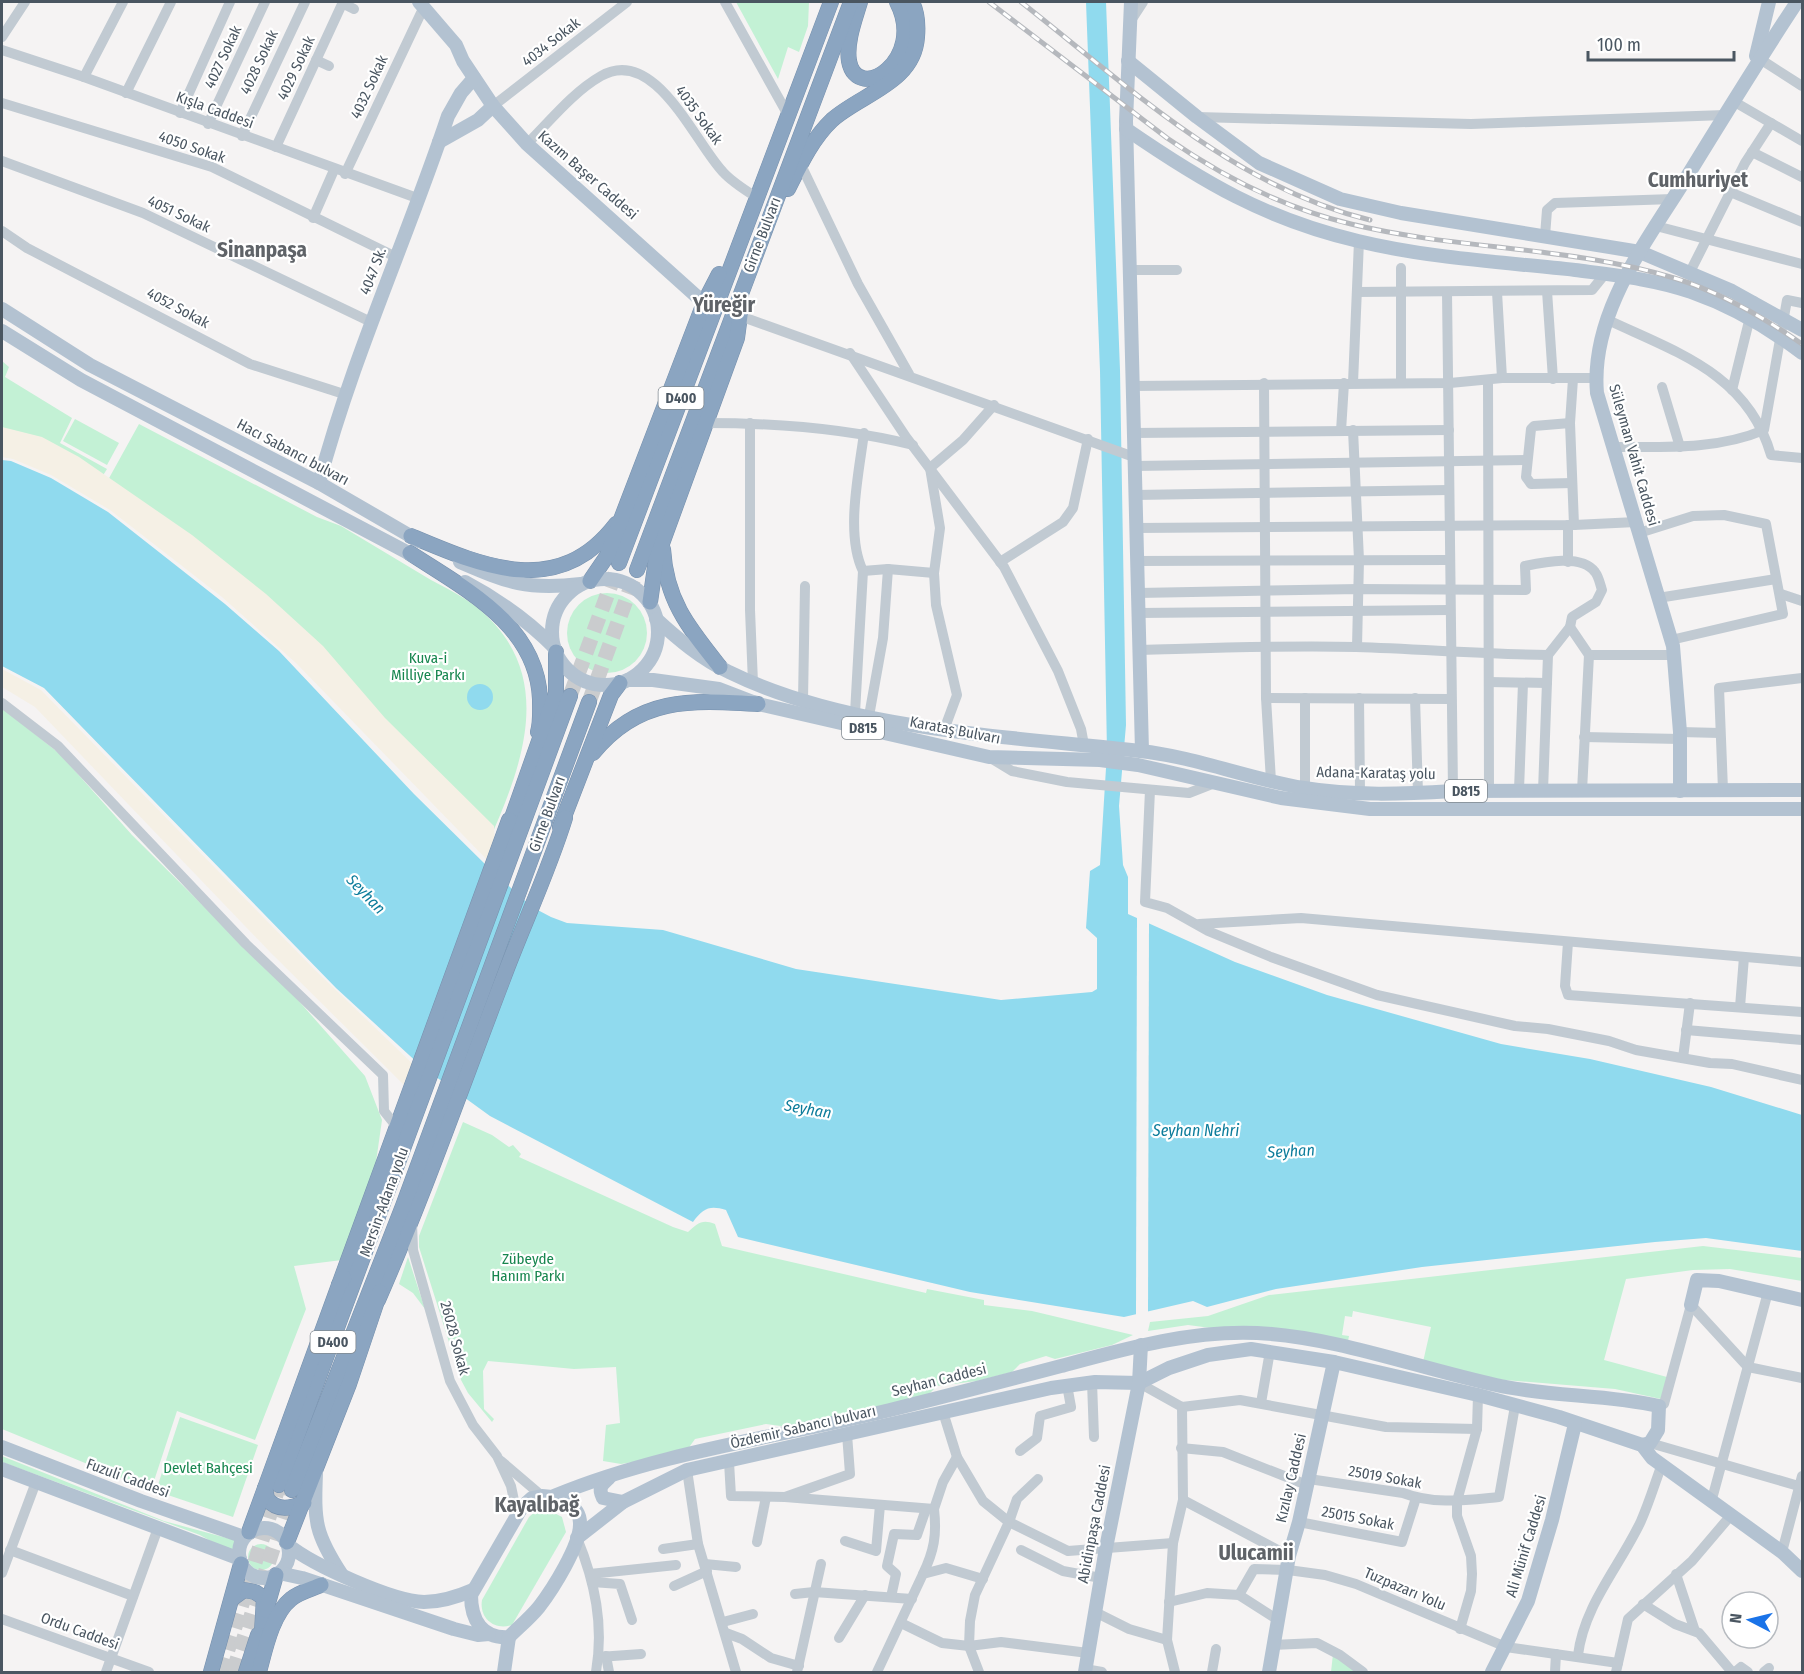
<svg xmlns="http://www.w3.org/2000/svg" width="1804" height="1674" font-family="'Fira Sans Condensed',sans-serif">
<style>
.green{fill:#c3f1d5}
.sand{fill:#f5f0e5}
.water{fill:#90daee}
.pier{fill:#f5f3f3}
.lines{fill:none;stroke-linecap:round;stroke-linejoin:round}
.highway-tunnel{stroke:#caccce;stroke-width:15;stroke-dasharray:15 8;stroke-linecap:butt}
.highway-casing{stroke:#7690ad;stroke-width:16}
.minor{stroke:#c1cad2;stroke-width:10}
.major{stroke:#b3c2d1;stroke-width:14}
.highway{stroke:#8ba5c1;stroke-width:15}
.rail-casing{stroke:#b5b8bd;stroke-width:5}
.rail{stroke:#fff;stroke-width:3;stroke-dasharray:9;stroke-linecap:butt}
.labels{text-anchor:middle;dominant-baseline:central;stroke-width:4.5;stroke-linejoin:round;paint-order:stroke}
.shield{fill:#fff;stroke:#808990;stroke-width:1.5}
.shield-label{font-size:14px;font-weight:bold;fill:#4a5661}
.street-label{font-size:15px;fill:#4a5661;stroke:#fff}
.park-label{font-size:15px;fill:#17864f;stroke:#fff}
.water-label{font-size:16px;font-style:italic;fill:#0c7c9b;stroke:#fff}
.district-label{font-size:21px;font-weight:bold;fill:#5f6368;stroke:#fff}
</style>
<rect width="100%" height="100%" fill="#f5f3f3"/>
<g class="green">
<polygon points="736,2 809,2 808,26 799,52 788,47 778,79"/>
<polygon points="2,361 9,367 5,377 72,418 60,443 107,469 102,477 2,435"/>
<polygon points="75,419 119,443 107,465 63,441"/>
<path d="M139,424L317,517L341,526C371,544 401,562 431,580C446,588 462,596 475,606C558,671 524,763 488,843L408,757L103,489Z"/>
<circle cx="607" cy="633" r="40"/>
<polygon points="2,708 60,754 132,835 297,999 365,1076 382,1120 375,1169 342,1260 294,1266 306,1309 255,1440 177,1411 151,1490 2,1429"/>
<path d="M463,1122L492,1135L509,1147L513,1145L521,1154L519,1157L673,1227L688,1232C698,1223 702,1219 715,1224L722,1246L926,1293L927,1289L984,1300V1305L1032,1311L1133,1335L1112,1345L1055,1359L1046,1356L1020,1364L1012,1372L977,1381L937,1386L926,1397L788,1427L766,1424L695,1439L685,1453L621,1464L603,1461L606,1425L620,1423L616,1367L574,1369L488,1361L483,1371L484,1409L494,1419L492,1422L468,1393L461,1380L419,1247V1236Z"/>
<polygon points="1703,1246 1802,1258 1802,1281 1730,1269 1693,1270 1626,1279 1604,1360 1667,1377 1661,1399 1615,1389 1480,1378 1423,1362 1431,1327 1353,1311 1352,1317 1345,1316 1342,1335 1349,1336 1347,1346 1188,1325 1148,1331 1150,1322 1208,1316 1269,1295"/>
<polygon points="408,1257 425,1309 413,1293 399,1284"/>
<polygon points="180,1417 258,1445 233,1517 156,1491"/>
<polygon points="2,1456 164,1521 238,1541 232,1553 200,1535 2,1462"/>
<path d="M538,1509H547L562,1517L566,1532L512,1625C494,1631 479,1618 482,1600L529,1517Z"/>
<circle cx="261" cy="1557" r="13"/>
<polygon points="1333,1654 1359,1672 1331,1672"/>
</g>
<g class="sand">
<polygon points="2,427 42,437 79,457 192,535 266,594 323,646 385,718 494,826 496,861 494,867 296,663 222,597 110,510 51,475 13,459 2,457"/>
<polygon points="2,669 41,690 316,971 416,1067 409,1090 269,951 35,707 2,687"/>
</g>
<g class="water">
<path d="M1086,2H1106L1120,370L1126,725L1119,806L1123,865L1128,877V914L1235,962L1327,995L1501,1044L1590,1059L1711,1087L1802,1115V1251L1706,1238L1655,1242L1422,1267L1276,1289L1207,1307L1193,1301L1124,1317L970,1292L738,1237L726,1210C710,1205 703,1208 693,1222L490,1116L421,1066L336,988L44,688L2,666V460L11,461L51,478L108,512L225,604L279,651L414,794L488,867L532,907L551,917L567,923L663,930L796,969L1001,1000L1092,992L1097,989V938L1086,928L1090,871L1100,865L1107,752L1100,371Z"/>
<circle cx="480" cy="697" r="13"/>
</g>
<polygon class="pier" points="1137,915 1149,921 1148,1315 1136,1317"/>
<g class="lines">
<g class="highway-tunnel">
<polyline points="570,696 619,563"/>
<polyline points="589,702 637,570"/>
<polyline points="221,1672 279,1485"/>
<polyline points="233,1672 292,1490"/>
</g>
<g class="highway-casing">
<g id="highway">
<path d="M860,2C855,19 846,42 849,61C857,105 927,60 897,2"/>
<path d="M788,189C800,165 812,139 832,120C861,94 914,83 917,37C918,25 917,12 912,2"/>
<path d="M411,536C482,566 558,600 616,524"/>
<path d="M663,549C666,601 689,628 720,667"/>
<path d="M410,553C465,589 537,625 540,699C540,710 541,722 538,732"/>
<polyline points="619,563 831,2"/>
<polyline points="637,570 851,2"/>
<polyline points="590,581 607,556 704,303 719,274"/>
<polyline points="650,602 656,560 737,338 741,308"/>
<path d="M593,753C639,696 692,700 758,704"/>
<polyline points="560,827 611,695 620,683"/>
<polyline points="508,829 556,693 556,652"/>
<polyline points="339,1285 509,820"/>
<path d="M378,1300C424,1195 462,1086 503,979C523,925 548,873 565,818"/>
<polyline points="279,1485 570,696"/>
<path d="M265,1488L267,1499C278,1512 291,1508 304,1503"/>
<polyline points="292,1490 403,1206 589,702"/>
<polyline points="249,1532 339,1285 344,1278"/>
<polyline points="287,1542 349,1384 380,1292"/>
<polyline points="233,1598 244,1590 255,1592 264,1598 261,1648"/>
<polyline points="266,1610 276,1575"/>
<polyline points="211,1672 241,1564"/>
<polyline points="246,1672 258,1635"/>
<path d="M259,1672C265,1650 272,1614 291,1599C299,1592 312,1589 321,1585"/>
</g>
</g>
<g class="minor">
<polyline points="725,2 788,115"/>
<polyline points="342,3 354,9"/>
<polyline points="1130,22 1143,2"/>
<polyline points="2,37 25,2"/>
<polyline points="2,50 84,77 417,198"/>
<polyline points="1760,59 1802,86"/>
<polyline points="316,60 329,66"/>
<polyline points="84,77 123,2"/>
<polyline points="126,93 171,2"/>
<polyline points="1733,101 1802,141"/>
<polyline points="2,103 212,167 396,257"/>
<polyline points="493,106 627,2"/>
<polyline points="180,113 230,2"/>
<polyline points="1197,117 1471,124 1725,115"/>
<polyline points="208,124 265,2"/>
<polyline points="242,136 305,2"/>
<path d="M527,144C550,121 573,92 601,76C655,45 695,143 723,172C732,182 745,190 756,197"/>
<polyline points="276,147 343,2"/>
<polyline points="1752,152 1802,177"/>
<polyline points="2,161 143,213 371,322"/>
<polyline points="801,165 858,284 909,374"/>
<polyline points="345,174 421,13"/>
<polyline points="1730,192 1802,222"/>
<polyline points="313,218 334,170"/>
<polyline points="1656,226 1802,264"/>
<polyline points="2,231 27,248 250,364 347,395"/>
<polyline points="1545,236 1547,210 1555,203 1673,199"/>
<polyline points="1401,268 1401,383"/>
<polyline points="1129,270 1177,270"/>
<polyline points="1690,272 1745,163 1771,123"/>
<polyline points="1547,291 1553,379"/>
<polyline points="1357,292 1592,290 1605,274"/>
<polyline points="1447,292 1453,791"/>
<polyline points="1497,292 1502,378"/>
<polyline points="740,316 1134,457"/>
<path d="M1608,320C1676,352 1748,374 1771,455L1802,458"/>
<polyline points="850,353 906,437 1004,567 1058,671 1081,729 1084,745"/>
<polyline points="1573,379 1570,423 1574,525"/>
<polyline points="1488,380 1489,791"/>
<polyline points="1264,383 1266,698 1271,781"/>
<polyline points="1353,383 1359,241"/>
<polyline points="1132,386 1450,383 1502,378 1596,378"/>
<polyline points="1662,387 1680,447"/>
<polyline points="1732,390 1754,301"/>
<path d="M706,423C776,423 845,428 913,445"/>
<polyline points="750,423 750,610 753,683"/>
<polyline points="1570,423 1534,426 1531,429 1526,477 1531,484 1572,483"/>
<polyline points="1353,430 1359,560 1357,647"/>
<polyline points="1341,431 1344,383"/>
<path d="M864,433C859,473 845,534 863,571L888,569L934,573"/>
<polyline points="1133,433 1449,430"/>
<path d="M1613,447C1664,447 1717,450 1764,430L1787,300L1802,303"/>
<polyline points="1134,466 1526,460"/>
<polyline points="1135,495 1449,490"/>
<polyline points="1568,525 1568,562"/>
<polyline points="1136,528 1574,525 1636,522"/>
<polyline points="1639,533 1693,516 1724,515 1766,524 1783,614 1671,640"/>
<polyline points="1137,561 1449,560"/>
<polyline points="1000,562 1063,522 1073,508 1088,439"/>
<path d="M1138,593L1359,589L1526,590L1525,566C1544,562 1582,554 1595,572C1599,577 1600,584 1602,590L1596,602L1572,617L1570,627"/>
<polyline points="1781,594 1802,601"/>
<polyline points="1658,598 1776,579"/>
<polyline points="1138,613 1449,610"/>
<path d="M1141,650C1212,648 1284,645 1356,647C1420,649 1484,654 1548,655L1570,627L1589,655H1673"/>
<polyline points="1489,682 1547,683"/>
<polyline points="1266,698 1450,699"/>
<polyline points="1305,698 1305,788"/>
<polyline points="1359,698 1360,792"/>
<polyline points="1415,698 1418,793"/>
<polyline points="803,700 805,586"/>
<polyline points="2,703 58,746 246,944 383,1075 384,1111 396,1126"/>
<polyline points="855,713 863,571"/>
<polyline points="869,716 883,638 888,569"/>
<polyline points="944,730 957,695 936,605 934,573 940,528 930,468 963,440 994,405"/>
<polyline points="1680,732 1720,733"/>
<polyline points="1584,737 1680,739"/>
<polyline points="989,757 1012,771 1067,782 1189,793 1217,782"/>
<polyline points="1150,790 1145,902 1167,908 1208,931 1271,957 1377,995 1515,1026 1548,1029 1609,1041 1636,1050 1710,1063 1732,1064 1802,1080"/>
<polyline points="1519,790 1523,683"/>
<polyline points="1723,790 1719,688 1802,678"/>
<polyline points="1543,791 1548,655"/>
<polyline points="1582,791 1589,655"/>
<polyline points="1199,924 1301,918 1802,962"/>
<polyline points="1568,942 1565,986 1568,995 1802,1012"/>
<polyline points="1740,1007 1744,957"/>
<polyline points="1686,1030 1802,1040"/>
<polyline points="1683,1058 1690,1003"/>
<polyline points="412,1223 413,1250 450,1381 473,1425 497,1456 511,1486 517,1515"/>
<polyline points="1691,1305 1748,1367 1802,1378"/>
<polyline points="1092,1382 1094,1437"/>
<polyline points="1139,1383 1182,1407 1240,1400 1386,1427 1477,1429"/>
<polyline points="1261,1403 1270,1351"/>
<polyline points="1659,1406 1664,1404 1691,1305"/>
<polyline points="943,1412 957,1457 983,1501 1009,1522 1068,1551 1173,1543"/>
<polyline points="1650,1443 1802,1487"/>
<polyline points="1181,1448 1223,1452 1307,1485"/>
<polyline points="1020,1451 1037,1438 1040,1416 1071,1407 1067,1385"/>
<polyline points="501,1461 542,1496"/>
<polyline points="729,1462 731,1496 785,1497 850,1474 847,1434"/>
<polyline points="687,1470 698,1544 736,1672"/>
<path d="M1309,1479L1403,1493C1434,1505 1467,1500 1499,1497L1515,1406"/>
<polyline points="785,1497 934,1509 943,1482 957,1457"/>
<polyline points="1712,1499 1768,1292"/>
<polyline points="1183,1500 1289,1556"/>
<polyline points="1299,1522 1402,1542 1416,1498"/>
<path d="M577,1538C595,1582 604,1625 596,1672"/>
<polyline points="845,1541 876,1551 880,1505"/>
<polyline points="757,1542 766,1497"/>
<polyline points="663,1549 698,1544"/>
<polyline points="10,1550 133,1596"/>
<polyline points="1021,1550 1063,1571 1101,1578"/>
<polyline points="1782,1552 1802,1476"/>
<polyline points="705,1564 736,1567"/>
<polyline points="2,1573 36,1482"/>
<polyline points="590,1574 676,1565"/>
<path d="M923,1574C934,1551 937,1535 934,1509"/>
<polyline points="1676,1574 1695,1631"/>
<polyline points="592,1582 620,1584 632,1620"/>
<polyline points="674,1586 707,1571"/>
<polyline points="795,1594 814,1592 912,1599"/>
<polyline points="1239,1595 1254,1569 1288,1570 1325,1575 1356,1584 1506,1647 1618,1663"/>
<polyline points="891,1597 896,1574 887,1566 894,1534 917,1535 926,1509"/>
<polyline points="1169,1602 1207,1593 1239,1595 1278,1620"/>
<polyline points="1643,1604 1675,1624 1699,1633 1732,1672"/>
<polyline points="1095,1612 1129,1629 1167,1640"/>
<polyline points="2,1619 149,1672"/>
<polyline points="723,1622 753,1614"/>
<polyline points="901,1623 942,1643 969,1646 1001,1642 1088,1653"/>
<polyline points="1460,1629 1471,1591 1472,1574 1471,1556 1457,1516 1457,1501 1477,1429 1478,1395"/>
<polyline points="726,1633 742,1639 771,1658 799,1666"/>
<polyline points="839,1638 865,1595"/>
<polyline points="1272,1645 1317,1643 1340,1655 1363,1672"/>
<path d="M1578,1655C1584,1605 1620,1566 1641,1521C1649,1503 1655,1483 1662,1464"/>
<polyline points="606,1656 609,1672"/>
<polyline points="599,1657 641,1654"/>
<polyline points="1085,1669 1102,1672"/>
<polyline points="106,1672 158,1528"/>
<polyline points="797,1672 821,1564"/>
<polyline points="877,1672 923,1574 946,1568 983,1579"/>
<polyline points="979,1672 969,1646 970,1621 975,1595 1009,1522 1017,1499 1038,1479"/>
<polyline points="1175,1672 1167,1640 1173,1543 1183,1500 1182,1407"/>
<polyline points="1212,1672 1216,1649"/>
<polyline points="1555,1672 1556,1654"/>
<polyline points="1616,1672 1628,1619 1692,1561 1732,1514"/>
<polyline points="1735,1672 1741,1667 1748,1672"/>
<polyline points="1764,1672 1769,1668"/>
</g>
<g class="major">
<polyline points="419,2 456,45 463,61 493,106 527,144 704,303"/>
<polyline points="1131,2 1126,121 1142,751"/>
<polyline points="1756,56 1769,2"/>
<polyline points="1128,61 1197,117 1259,163 1340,199 1401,213 1640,252 1732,291 1802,330"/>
<path d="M1126,129C1203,182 1265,219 1358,241C1428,258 1503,262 1575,270C1613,275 1654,279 1691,292C1731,306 1769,328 1802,353"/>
<polyline points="439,142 478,120 493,106"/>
<polyline points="2,309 90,365 319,483 419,541"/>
<polyline points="2,331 81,380 418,558"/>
<path d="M319,483C352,358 407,239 448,116L461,93L474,78"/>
<path d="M460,562C509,583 526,590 581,584"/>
<circle cx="605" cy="632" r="53"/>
<path d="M465,582C499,600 527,620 554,647"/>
<path d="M656,619C678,639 701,659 729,672C849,731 1009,736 1140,751C1196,757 1249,779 1304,788C1352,796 1404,794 1453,791L1802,790"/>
<polyline points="628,680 653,680 719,689 758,704 989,757 1100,760 1138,765 1281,798 1370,809 1802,809"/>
<path d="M1680,791V732L1673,646L1597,393C1590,312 1648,240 1688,175C1723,118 1758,61 1795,5"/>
<polyline points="1691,1305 1697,1280 1719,1281 1802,1300"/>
<polyline points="2,1447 141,1501 244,1537"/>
<polyline points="2,1469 240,1559"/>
<path d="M316,1473C314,1522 315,1534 342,1575"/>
<path d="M609,1478C601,1485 598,1488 603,1498L623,1502"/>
<path d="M542,1496C558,1497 580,1504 580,1523C581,1545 552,1590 539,1607C530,1618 519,1627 509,1637C482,1639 471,1620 471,1595L522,1507L532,1498Z"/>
<path d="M554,1496C660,1452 779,1437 890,1410C947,1396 1004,1381 1061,1366C1124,1349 1190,1330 1257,1333C1337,1337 1417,1368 1496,1385C1549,1397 1606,1394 1659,1406L1658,1430L1650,1443L1642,1445"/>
<circle cx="264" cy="1553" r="25"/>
<polyline points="577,1538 623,1502 687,1470 1051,1388 1095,1382 1139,1383 1169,1368 1208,1355 1251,1349 1334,1362 1478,1395 1559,1417 1642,1445 1652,1458 1782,1552 1802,1571"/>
<path d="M288,1545C313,1565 392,1601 424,1602C441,1602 457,1597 473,1590"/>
<polyline points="279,1573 302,1578 454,1629 478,1635 489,1634"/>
<polyline points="504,1672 509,1637"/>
<polyline points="1085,1672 1106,1548 1139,1383 1141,1345"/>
<polyline points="1269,1672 1289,1556 1299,1522 1334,1362"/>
<polyline points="1492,1672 1528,1601 1552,1520 1575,1424"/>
</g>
<use href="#highway" class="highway"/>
<g class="rail-casing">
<g id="rail">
<path d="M989,2L1167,138C1223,177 1284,208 1351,224C1457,250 1569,246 1674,278C1720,292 1763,317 1802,344"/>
<path d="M1021,2C1128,86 1234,187 1370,220"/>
</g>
</g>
<use href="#rail" class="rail"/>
</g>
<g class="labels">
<g class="shield">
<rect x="658.5" y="387" width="45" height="22" rx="4.5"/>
<rect x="842" y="717" width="42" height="22" rx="4.5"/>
<rect x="1445" y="780" width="42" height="22" rx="4.5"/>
<rect x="310.5" y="1331" width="45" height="22" rx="4.5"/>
</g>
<g class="shield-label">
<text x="681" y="398">D400</text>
<text x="863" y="728">D815</text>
<text x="1466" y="791">D815</text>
<text x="333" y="1342">D400</text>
</g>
<g class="street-label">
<text transform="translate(551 42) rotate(-38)">4034 Sokak</text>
<text transform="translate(223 57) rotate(-65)">4027 Sokak</text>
<text transform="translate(259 62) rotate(-65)">4028 Sokak</text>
<text transform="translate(296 68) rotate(-65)">4029 Sokak</text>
<text transform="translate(369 87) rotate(-65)">4032 Sokak</text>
<text transform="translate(215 110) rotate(20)">Kışla Caddesi</text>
<text transform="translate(699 115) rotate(54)">4035 Sokak</text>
<text transform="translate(192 147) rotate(19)">4050 Sokak</text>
<text transform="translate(588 175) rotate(41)">Kazım Başer Caddesi</text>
<text transform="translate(179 214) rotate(25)">4051 Sokak</text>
<text transform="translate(762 235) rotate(-69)">Girne Bulvarı</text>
<text transform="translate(373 271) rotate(-69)">4047 Sk.</text>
<text transform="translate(178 308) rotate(28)">4052 Sokak</text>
<text transform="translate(293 452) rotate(28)">Hacı Sabancı bulvarı</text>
<text transform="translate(1634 455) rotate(74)">Süleyman Vahit Caddesi</text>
<text transform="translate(955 730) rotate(11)">Karataş Bulvarı</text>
<text transform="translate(1376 773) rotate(1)">Adana-Karataş yolu</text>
<text transform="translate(547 814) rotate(-70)">Girne Bulvarı</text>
<text transform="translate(384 1202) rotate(-70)">Mersin-Adana yolu</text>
<text transform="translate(455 1338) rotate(75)">26028 Sokak</text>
<text transform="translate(939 1380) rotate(-14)">Seyhan Caddesi</text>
<text transform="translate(803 1427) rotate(-13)">Özdemir Sabancı bulvarı</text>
<text transform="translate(1385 1477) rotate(10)">25019 Sokak</text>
<text transform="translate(128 1478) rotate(20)">Fuzuli Caddesi</text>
<text transform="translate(1291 1478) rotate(-77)">Kızılay Caddesi</text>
<text transform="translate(1358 1518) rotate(11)">25015 Sokak</text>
<text transform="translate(1094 1524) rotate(-79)">Abidinpaşa Caddesi</text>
<text transform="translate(1526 1546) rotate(-73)">Ali Münif Caddesi</text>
<text transform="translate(1405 1589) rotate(23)">Tuzpazarı Yolu</text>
<text transform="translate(80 1631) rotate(20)">Ordu Caddesi</text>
</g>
<g class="park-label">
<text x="428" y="658">Kuva-i<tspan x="428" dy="17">Milliye Parkı</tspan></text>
<text x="528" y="1259">Zübeyde<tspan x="528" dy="17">Hanım Parkı</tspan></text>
<text x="208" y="1468">Devlet Bahçesi</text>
</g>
<g class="water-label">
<text transform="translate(366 894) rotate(46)">Seyhan</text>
<text transform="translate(808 1109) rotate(10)">Seyhan</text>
<text x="1196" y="1130">Seyhan Nehri</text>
<text transform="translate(1291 1151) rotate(-3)">Seyhan</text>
</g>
<g class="district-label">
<text x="1698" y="180">Cumhuriyet</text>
<text x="262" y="250">Sinanpaşa</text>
<text x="724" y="305">Yüreğir</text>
<text x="537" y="1505">Kayalıbağ</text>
<text x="1256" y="1553">Ulucamii</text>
</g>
</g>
<rect width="1804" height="1674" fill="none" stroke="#4a5661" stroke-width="6"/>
<g transform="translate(1750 1620) rotate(277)"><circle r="28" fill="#ffffff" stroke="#b7bbc0" stroke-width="1.5"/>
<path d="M0-4.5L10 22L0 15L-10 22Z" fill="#1a73e8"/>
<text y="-9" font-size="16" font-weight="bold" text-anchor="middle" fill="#4a5661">N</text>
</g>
<path d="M1588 51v9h146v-9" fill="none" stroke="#4a5661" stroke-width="3"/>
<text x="1597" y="51" font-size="18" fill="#4a5661" stroke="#ffffff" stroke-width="4.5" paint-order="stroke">100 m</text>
</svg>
